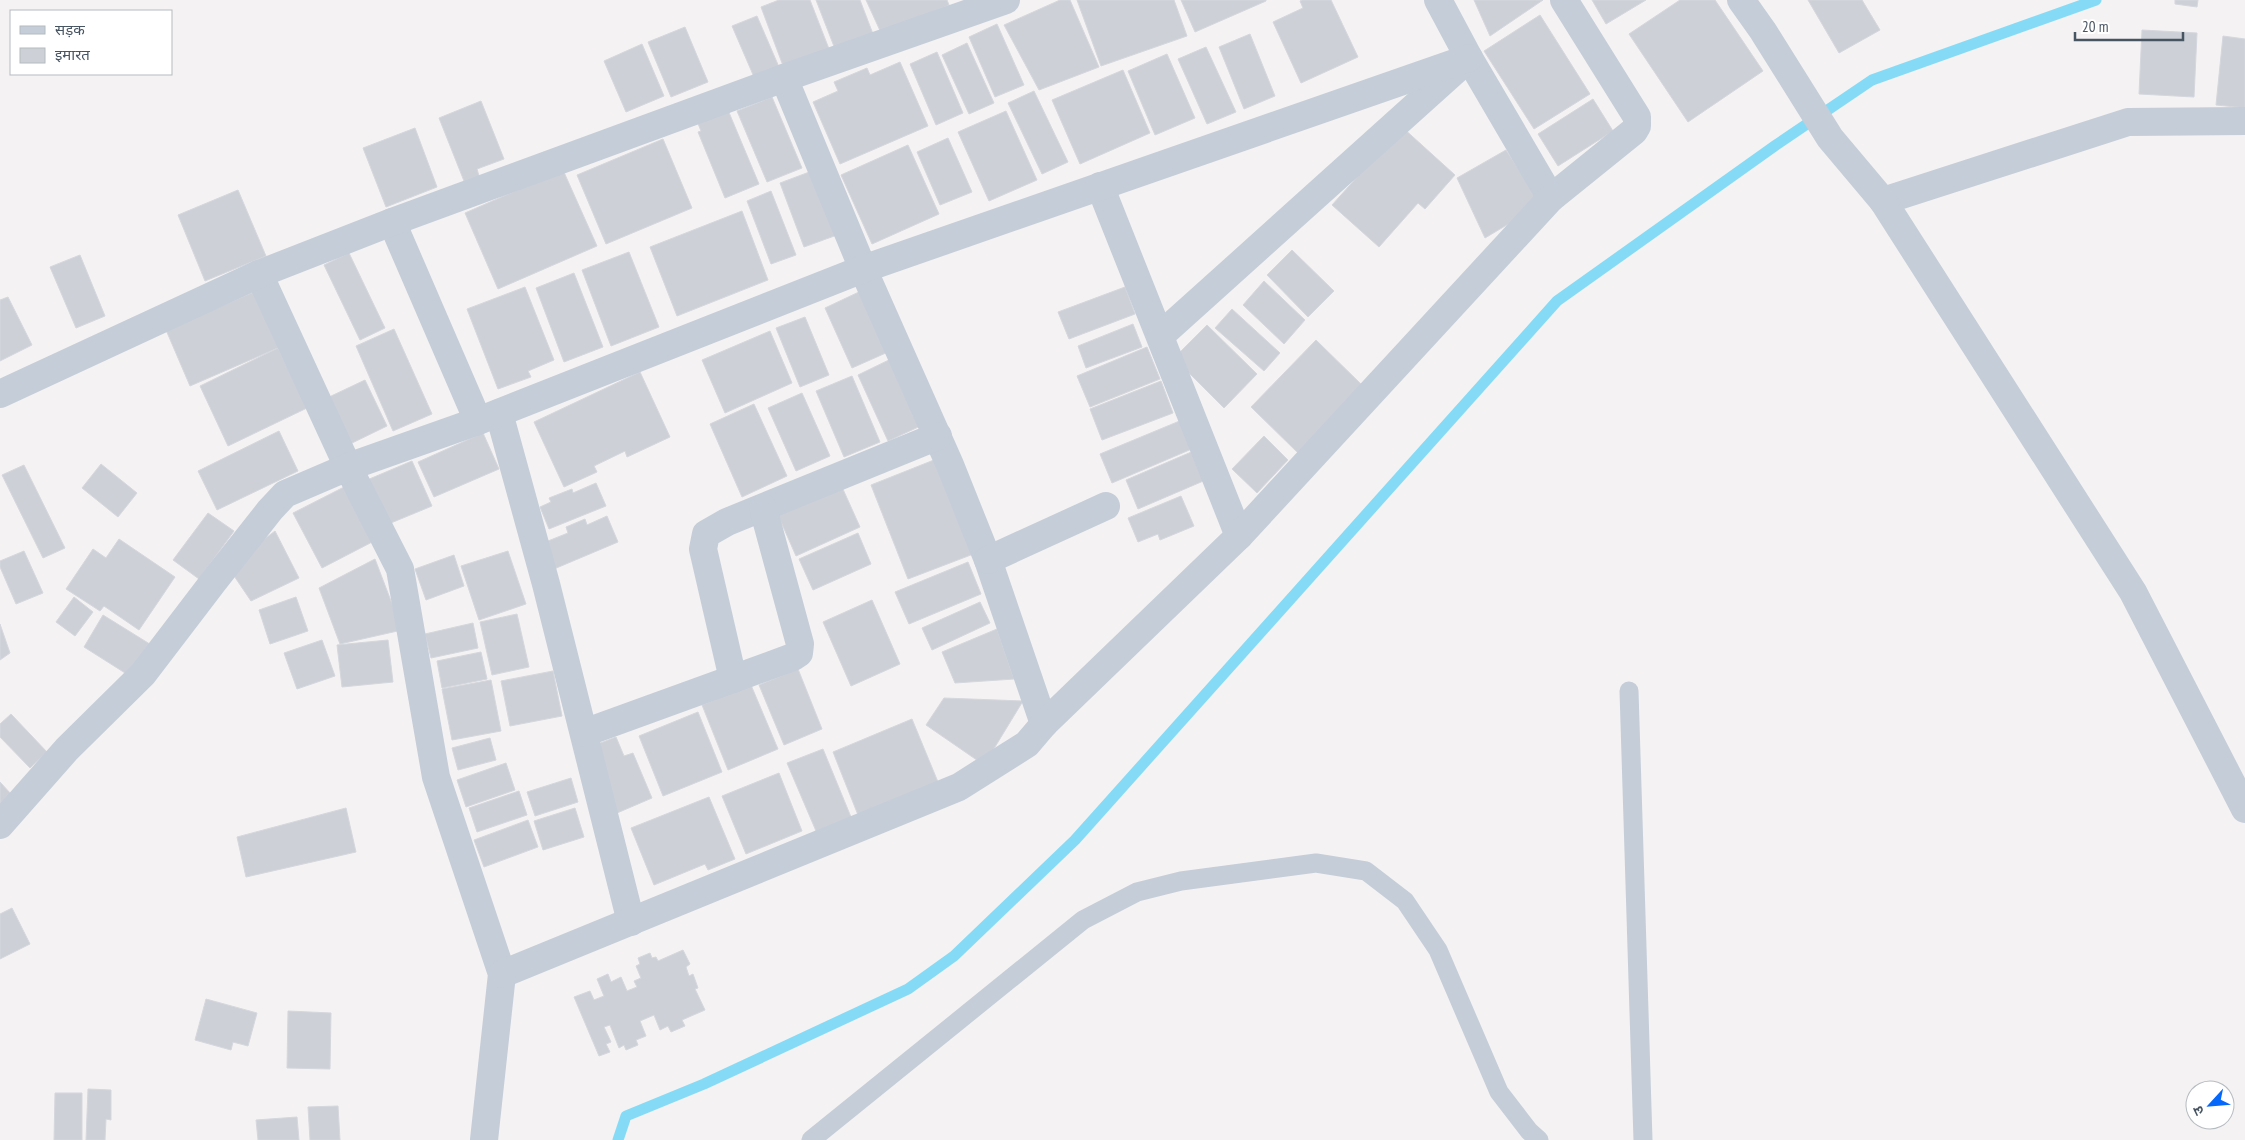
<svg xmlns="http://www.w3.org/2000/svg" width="2245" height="1140" font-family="'PT Sans Narrow','Noto Sans Devanagari',sans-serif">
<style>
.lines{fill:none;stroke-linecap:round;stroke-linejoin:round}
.stream{stroke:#85dbf6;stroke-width:11}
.building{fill:#cdd0d7;stroke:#d5d7de}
.service{stroke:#c4cdd8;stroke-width:19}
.minor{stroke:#c4cdd8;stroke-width:28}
.tertiary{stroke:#c4cdd8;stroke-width:28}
</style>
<rect width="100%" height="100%" fill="#f4f2f2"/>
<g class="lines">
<polyline class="stream" points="618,1140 626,1116 704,1084 908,989 954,956 1075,840 1557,301 1776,145 1872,80 2096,0"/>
</g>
<g class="building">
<polygon points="779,0 810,0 831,54 785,71 761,7"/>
<polygon points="816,0 860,0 873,34 835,49"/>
<polygon points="866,0 947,0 949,5 882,35"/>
<polygon points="1060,0 1070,0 1099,67 1039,90 1004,25"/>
<polygon points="1077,0 1174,0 1187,36 1101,66"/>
<polygon points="1181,0 1266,0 1266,1 1195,32"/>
<polygon points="1302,0 1331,0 1358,57 1301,83 1273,22 1303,8 1300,1"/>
<polygon points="1474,0 1543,0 1490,36"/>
<polygon points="1592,0 1646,0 1606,24"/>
<polygon points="1680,0 1715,0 1763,71 1688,122 1629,34"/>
<polygon points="1808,0 1862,0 1880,30 1839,53"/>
<polygon points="2175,0 2198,0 2197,7 2175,4"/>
<polygon points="1540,15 1590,94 1534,129 1484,51"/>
<polygon points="757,16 779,67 754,77 732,26"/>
<polygon points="997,24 1024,85 995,97 969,37"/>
<polygon points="685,27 708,82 671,97 648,42"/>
<polygon points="2142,30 2197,33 2194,97 2139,94"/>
<polygon points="1250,34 1275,96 1244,109 1219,47"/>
<polygon points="2223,36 2245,39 2245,108 2216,105"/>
<polygon points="967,43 994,103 969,114 942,55"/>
<polygon points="642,44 664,96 626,112 604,61"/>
<polygon points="1206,47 1236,112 1207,124 1178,59"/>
<polygon points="937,52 963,113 936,125 910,64"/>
<polygon points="1167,54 1195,118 1155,135 1128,71"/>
<polygon points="900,62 928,126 840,164 813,102 838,91 834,82 867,68 870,75"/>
<polygon points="1123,70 1150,133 1080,164 1052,100"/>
<polygon points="1034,91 1068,162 1042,174 1008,103"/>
<polygon points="772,97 802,168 767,182 737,111"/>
<polygon points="1593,99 1613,131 1558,166 1538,134"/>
<polygon points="481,101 504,159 477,169 479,176 464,181 439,118"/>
<polygon points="725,103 759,184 725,198 698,132 701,131 695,116"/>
<polygon points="1006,111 1037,180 989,201 958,132"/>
<polygon points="1402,127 1455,175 1425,209 1418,203 1379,247 1332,205"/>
<polygon points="415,128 437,187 386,207 363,148"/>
<polygon points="948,138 972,192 940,205 917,152"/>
<polygon points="663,139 692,208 606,244 577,175"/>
<polygon points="908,145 939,214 872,244 841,175"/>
<polygon points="1506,150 1542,204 1485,238 1457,178"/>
<polygon points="563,170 597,246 498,289 465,213"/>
<polygon points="812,171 837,235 804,247 780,183"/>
<polygon points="238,190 266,256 205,281 178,215"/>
<polygon points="771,191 796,255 771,264 747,201"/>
<polygon points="742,211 768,280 677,316 650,247"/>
<polygon points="1292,250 1334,291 1308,317 1267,275"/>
<polygon points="629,252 659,327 611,346 582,270"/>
<polygon points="349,253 385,328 360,340 324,265"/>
<polygon points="80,255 105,316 76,328 50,267"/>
<polygon points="574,273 603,347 564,362 536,288"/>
<polygon points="1264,281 1305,320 1284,344 1243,305"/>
<polygon points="525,287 554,360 528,371 531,377 498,389 467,309"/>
<polygon points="1125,287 1135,314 1069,339 1058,312"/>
<polygon points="256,291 280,347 190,386 166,330"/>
<polygon points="861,291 888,352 852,368 825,308"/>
<polygon points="8,297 32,345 0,361 0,300"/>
<polygon points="1232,309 1280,353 1264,371 1215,328"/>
<polygon points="805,317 829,375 800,387 776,328"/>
<polygon points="1133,324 1142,347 1086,368 1078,346"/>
<polygon points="1207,325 1257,374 1224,408 1174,358"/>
<polygon points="394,329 432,414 393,431 356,346"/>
<polygon points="770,331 792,383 725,413 702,360"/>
<polygon points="1316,340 1364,387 1299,454 1251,407"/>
<polygon points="1147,347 1160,379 1090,407 1077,376"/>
<polygon points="278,348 307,408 228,446 200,386"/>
<polygon points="895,357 927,423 888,441 858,375"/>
<polygon points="640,372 670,437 627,457 625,451 594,466 597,472 564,487 534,422"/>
<polygon points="852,376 880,442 844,457 816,391"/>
<polygon points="365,380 387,426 350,444 327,398"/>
<polygon points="1161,381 1173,413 1102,440 1090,409"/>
<polygon points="802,393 830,456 796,471 768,408"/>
<polygon points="754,404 787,476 742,497 710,424"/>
<polygon points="1182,420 1194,448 1112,483 1100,454"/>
<polygon points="279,431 298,471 217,510 198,471"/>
<polygon points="483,433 499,469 434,497 418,462"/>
<polygon points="1264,436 1288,460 1257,493 1232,469"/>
<polygon points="1196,450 1208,479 1138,509 1126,480"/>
<polygon points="939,458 976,553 908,579 871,485"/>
<polygon points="412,461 432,506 386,525 367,480"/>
<polygon points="101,464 137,493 118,517 82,488"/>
<polygon points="24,465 65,548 43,558 2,475"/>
<polygon points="596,483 606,506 549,529 540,507 551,502 549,498 572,489 573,493"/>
<polygon points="348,485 376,540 322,568 293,513"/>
<polygon points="842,487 860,527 796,556 778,515"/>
<polygon points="1181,496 1194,526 1160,540 1158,534 1138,542 1128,518"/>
<polygon points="208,513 234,531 199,579 173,560"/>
<polygon points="607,516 618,542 554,569 543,543 568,533 566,527 585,519 587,525"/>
<polygon points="275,531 299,578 251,601 228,567"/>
<polygon points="858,533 871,564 813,590 799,559"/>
<polygon points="119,539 175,577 139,630 104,606 100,611 66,589 93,549 106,558"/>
<polygon points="24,551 43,593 16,604 0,567 0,561"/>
<polygon points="508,551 526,604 479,620 461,566"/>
<polygon points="454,555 464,586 426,600 415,569"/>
<polygon points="375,559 402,630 340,644 319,588"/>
<polygon points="968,562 981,594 909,624 895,592"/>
<polygon points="74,597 93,612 75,636 56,622"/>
<polygon points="296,597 308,631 270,644 259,610"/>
<polygon points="872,600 900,664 851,686 823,622"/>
<polygon points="980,602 990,623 932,650 922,628"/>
<polygon points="517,614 529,667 492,675 480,622"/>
<polygon points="103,615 153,646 133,678 84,647"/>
<polygon points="473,623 478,648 431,658 425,634"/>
<polygon points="0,624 10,653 0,660"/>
<polygon points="997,629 1014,679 955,683 942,652"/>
<polygon points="322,640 335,676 297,689 284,653"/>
<polygon points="388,640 393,682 342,687 337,645"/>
<polygon points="481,652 487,679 442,688 437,661"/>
<polygon points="798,669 822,729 784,745 759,685"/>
<polygon points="553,671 562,716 510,726 501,681"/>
<polygon points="491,680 501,731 452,740 442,689"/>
<polygon points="751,685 778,749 728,770 702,705"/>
<polygon points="944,698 1023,701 984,765 926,725"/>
<polygon points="698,712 722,772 663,796 639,736"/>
<polygon points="11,714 47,752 30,768 0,737 0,724"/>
<polygon points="912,719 938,782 858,815 833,752"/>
<polygon points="616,737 624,756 633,753 652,798 617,813 590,747"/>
<polygon points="490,738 496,760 458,770 452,748"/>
<polygon points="823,749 851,817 816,831 787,763"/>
<polygon points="506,763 515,790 466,807 457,780"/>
<polygon points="779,773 802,831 746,854 722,796"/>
<polygon points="571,778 578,802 535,816 527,792"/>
<polygon points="0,782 11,794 0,810"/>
<polygon points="519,791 527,815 477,832 469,808"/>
<polygon points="709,797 735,859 708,870 705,864 654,885 631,828"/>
<polygon points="346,808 356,852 246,877 237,837"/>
<polygon points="575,808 584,837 543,850 534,821"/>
<polygon points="528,820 538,847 484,867 474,840"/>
<polygon points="12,908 30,944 0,959 0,914"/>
<polygon points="683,950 690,964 686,967 689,976 693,974 698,988 695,989 705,1010 682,1020 685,1026 671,1032 668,1026 660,1030 654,1015 640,1021 646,1036 636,1040 638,1045 626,1050 624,1045 619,1048 610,1025 604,1027 611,1042 606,1044 610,1052 599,1056 574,997 590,991 594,1000 604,996 597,979 608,974 611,982 621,977 627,991 637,987 634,981 641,978 636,966 640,964 638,958 650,953 652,958 656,957 658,961"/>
<polygon points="206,999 257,1013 248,1046 233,1042 231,1050 195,1040"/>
<polygon points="288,1011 331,1013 330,1069 287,1068"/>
<polygon points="88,1089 111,1090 111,1120 106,1119 105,1140 86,1140"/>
<polygon points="55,1093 82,1093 82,1140 54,1140"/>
<polygon points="338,1106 340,1140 310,1140 308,1107"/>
<polygon points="297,1117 299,1140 258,1140 256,1120"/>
</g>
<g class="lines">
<g class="service">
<polyline points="1629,691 1643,1140"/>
<polyline points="811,1140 1083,920 1137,892 1181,881 1316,863 1366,871 1405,901 1438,950 1499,1092 1529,1131 1539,1140"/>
</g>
<g class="minor">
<polyline points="1438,0 1469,58 1551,198"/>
<polyline points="784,78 863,269 950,465 988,560 1044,724"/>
<polyline points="1100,186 1239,536"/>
<polyline points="1883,201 2128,122 2245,121"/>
<polyline points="392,222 478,421"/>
<polyline points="259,274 348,467 400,569 436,777 502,974 484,1140"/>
<polyline points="1161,335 1460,66"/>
<polyline points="0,394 259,274 392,222 784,78 1006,0"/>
<polyline points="499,413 546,584 631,922"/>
<polyline points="988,560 1106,506"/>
<polyline points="733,679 703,549 706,534 727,522 938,436"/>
<polyline points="584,733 793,657 799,653 800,644 763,508"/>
<polyline points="0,825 67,749 143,674 214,581 270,510 285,494 348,467 478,421 863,269 1469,58"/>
<polyline points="502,974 959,787 1027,744 1044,724 1239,536 1551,198 1634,131 1637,126 1637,117 1564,0"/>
</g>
<polyline class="tertiary" points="1741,0 1763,31 1830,138 1883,201 2133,592 2245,809"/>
</g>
<rect x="10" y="10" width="162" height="65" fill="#ffffff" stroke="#b5bbc0"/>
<rect x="20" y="26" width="25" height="8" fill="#c4cdd8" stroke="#b5bbc0"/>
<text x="55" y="35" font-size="15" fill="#475462">सड़क</text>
<rect x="20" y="48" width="25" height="15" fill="#cdd0d7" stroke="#b5bbc0"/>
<text x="55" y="60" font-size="15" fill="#475462">इमारत</text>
<g transform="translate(2210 1105) rotate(244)"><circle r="24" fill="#ffffff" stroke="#b5bbc0"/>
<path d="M0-4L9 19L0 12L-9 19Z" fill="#0568fb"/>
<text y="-8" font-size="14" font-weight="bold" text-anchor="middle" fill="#475462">उ</text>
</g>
<path d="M2075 32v8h108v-8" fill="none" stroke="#475462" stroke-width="2.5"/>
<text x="2082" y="32" font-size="15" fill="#475462" stroke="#ffffff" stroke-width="4" paint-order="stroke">20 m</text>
</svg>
